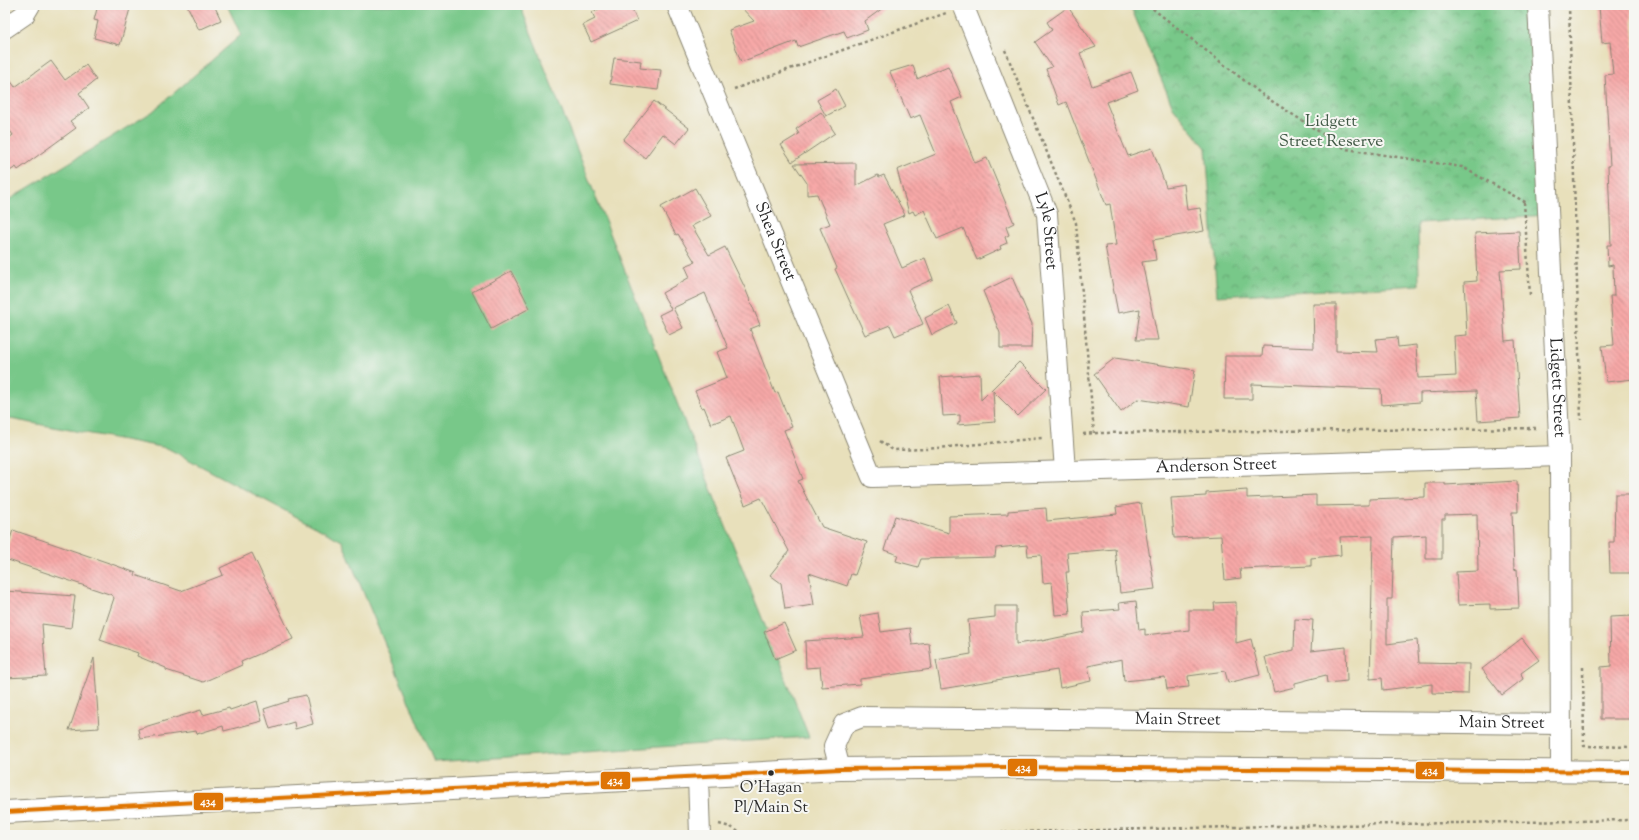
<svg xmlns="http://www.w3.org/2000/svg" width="1639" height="840" font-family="'Sorts Mill Goudy',serif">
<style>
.grass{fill:#78c889;stroke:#527a5a}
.park{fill:url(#park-crowns);stroke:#527a5a}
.building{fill:url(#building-back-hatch)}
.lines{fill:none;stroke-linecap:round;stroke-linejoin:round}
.street-casing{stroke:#8a8673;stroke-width:22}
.secondary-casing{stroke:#8a8673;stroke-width:24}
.path{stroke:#8a8673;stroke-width:2.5;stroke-dasharray:3 3;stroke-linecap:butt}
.street{stroke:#fff;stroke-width:20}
.secondary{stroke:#fff;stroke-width:22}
.bus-1-casing{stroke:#f6f6f2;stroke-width:7}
.bus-1{stroke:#df7506;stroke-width:4}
.bus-dot{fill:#2b2b2b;stroke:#f6f6f2;stroke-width:1.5}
.labels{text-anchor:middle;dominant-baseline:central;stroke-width:4;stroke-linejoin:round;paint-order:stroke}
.bus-label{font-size:16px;fill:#2b2b2b;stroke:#f6f6f2}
.park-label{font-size:17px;fill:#425a47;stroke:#f6f6f2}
.street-label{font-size:17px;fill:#2b2b2b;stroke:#f6f6f2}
.line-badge{stroke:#f6f6f2;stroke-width:1.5}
.badge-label{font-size:11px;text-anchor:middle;font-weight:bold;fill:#fff}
</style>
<defs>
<pattern id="park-crowns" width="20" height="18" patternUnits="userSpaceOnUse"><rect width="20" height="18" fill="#78c889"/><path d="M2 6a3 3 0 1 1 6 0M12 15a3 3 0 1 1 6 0" fill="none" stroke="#63a370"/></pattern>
<pattern id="building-back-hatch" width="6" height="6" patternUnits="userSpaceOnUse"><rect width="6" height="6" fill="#f7a8a7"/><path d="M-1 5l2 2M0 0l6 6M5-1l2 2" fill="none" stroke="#c88988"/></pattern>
</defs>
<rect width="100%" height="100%" fill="#f6f6f2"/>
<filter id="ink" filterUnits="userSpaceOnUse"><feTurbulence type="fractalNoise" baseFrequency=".025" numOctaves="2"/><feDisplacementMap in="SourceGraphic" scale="8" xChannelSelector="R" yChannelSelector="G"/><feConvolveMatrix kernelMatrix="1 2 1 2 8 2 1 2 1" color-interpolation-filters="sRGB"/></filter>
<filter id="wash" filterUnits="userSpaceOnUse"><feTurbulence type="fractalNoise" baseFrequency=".012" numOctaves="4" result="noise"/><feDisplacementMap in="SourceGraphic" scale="16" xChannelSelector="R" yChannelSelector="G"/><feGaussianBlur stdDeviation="0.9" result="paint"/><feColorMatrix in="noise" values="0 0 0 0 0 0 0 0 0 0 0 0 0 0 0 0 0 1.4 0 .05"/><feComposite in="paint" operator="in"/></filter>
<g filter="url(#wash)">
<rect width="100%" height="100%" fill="#e8e0bb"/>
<polygon class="grass" points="227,5 520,5 809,737 434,762 342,541 167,448 5,418 5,202 152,112 241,35"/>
<polygon class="park" points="1130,5 1538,5 1548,215 1418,223 1419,285 1217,296 1206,148 1173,107"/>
<g id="blocks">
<g class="building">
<polygon points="98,5 131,5 120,45 94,38 98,21 94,20"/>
<polygon points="187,5 214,5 221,20 199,30"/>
<polygon points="608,5 630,5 637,21 591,42 583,25 595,19 592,12"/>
<polygon points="739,5 887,5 865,21 868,30 847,38 844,31 798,47 796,41 741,62 729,30 754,21"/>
<polygon points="1631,5 1634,39 1634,379 1606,382 1602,346 1614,345 1610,296 1614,296 1613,265 1608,266 1607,245 1611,245 1608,166 1610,166 1605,75 1613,74 1610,42 1602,43 1599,6"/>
<polygon points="1068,7 1096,47 1080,53 1092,86 1131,72 1138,90 1106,102 1128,156 1152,148 1166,187 1184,184 1187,210 1200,208 1204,231 1153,240 1156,260 1142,262 1158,340 1136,340 1140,309 1118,313 1105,246 1116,245 1110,204 1106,205 1066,102 1059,105 1046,69 1052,67 1035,42 1052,30 1047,22"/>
<polygon points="614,58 641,61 640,68 661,70 658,90 610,84"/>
<polygon points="51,61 65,80 86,65 96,80 79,93 89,108 70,121 76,128 18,170 16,167 5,174 5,141 13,135 5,124 5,73 15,87"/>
<polygon points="913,65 917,79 948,66 962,97 951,102 975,163 987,158 1014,223 1006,227 1009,235 1005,237 1007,243 1000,246 1001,249 977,260 963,228 937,239 924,210 915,215 913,211 909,213 897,170 936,154 920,115 910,119 890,72"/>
<polygon points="836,89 845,106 826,116 817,100"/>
<polygon points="654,101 689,128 676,144 663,134 645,158 623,140"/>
<polygon points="821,112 835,133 792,162 781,145 799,134 796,129"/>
<polygon points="856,163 856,186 878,175 879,177 884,175 905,215 883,224 902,268 925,258 933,279 908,290 923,324 895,336 890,325 865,335 835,269 837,268 820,228 830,224 817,194 807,195 807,183 794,164"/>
<polygon points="695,188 711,216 692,226 709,255 725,247 745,288 760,325 750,329 775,393 778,392 792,427 784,430 803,479 798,481 822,527 867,542 855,575 851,574 847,586 809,573 814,605 785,609 781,583 770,575 789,551 761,498 745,505 726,458 744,451 731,416 711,424 704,407 702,408 695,391 727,378 717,352 728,348 705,293 673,308 683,328 669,335 659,315 671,309 662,293 690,277 685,266 695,262 678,234 676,235 661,207"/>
<polygon points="1519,231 1521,269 1500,270 1505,341 1515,340 1520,418 1478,421 1476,391 1420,393 1420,402 1382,405 1381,389 1252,384 1252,399 1224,399 1225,356 1262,356 1263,346 1314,348 1313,304 1336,304 1336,351 1378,352 1376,339 1397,337 1398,347 1416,345 1418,378 1456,376 1454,336 1467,335 1464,282 1477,281 1475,233"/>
<polygon points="511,271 530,308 491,329 472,292"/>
<polygon points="1012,277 1032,324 1031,348 1000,348 1000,333 983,291"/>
<polygon points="949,306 957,323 932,335 925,318"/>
<polygon points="1115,358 1195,370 1189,407 1138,399 1121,412 1094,374"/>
<polygon points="1019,362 1046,389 1018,416 993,391 995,422 957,425 960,421 960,415 943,416 940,377 980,374 981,400"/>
<polygon points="1517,481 1518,512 1512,512 1514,570 1517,569 1519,608 1490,609 1490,604 1458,605 1456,572 1478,571 1477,514 1445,515 1445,519 1442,519 1442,559 1426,559 1426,535 1394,537 1392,599 1387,599 1387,644 1417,640 1419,663 1469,664 1468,694 1432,693 1432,684 1383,690 1382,678 1370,679 1373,536 1340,537 1341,555 1311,558 1311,566 1240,569 1241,578 1225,580 1221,536 1174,538 1171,498 1206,496 1206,493 1247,490 1247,498 1316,495 1316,506 1369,505 1369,499 1425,497 1425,483 1445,483 1445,485"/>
<polygon points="1615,494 1634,494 1634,573 1610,573 1609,542 1614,542"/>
<polygon points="1141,503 1155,589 1120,593 1115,549 1067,553 1069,572 1066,572 1070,614 1055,615 1052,582 1043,583 1041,555 1028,556 1027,545 996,548 995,557 921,559 918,567 896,561 898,555 884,550 895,516 949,533 949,516 1008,514 1008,511 1046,508 1047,521 1117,514 1116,507"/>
<polygon points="13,530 109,563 136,573 135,575 181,591 223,575 220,568 252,553 293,639 241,662 242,665 203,682 166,670 166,668 137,656 138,653 100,640 114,598 112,595 5,559 5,554"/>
<polygon points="5,591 75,596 71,628 42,624 46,676 5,678"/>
<polygon points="1136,601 1139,630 1145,629 1145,635 1189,630 1189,610 1215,610 1214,603 1236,602 1236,643 1251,639 1260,675 1228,683 1225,671 1188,676 1189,687 1167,689 1165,677 1124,681 1122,659 1088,666 1091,681 1060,688 1057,670 941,689 936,660 971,654 968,620 995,617 995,606 1016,606 1016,644 1042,640 1042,641 1084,632 1083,612 1120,609 1119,603"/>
<polygon points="878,613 881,632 910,628 912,645 929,643 932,669 860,679 860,684 822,687 820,667 806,668 805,641 864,637 860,616"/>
<polygon points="1632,616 1634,719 1601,719 1601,667 1611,666 1610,617"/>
<polygon points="1295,619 1313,620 1311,651 1346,647 1347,681 1327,683 1326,675 1295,683 1295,687 1274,692 1265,657 1294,650"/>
<polygon points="784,623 796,650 775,659 764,632"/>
<polygon points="1522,638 1539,660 1521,673 1523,679 1502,695 1482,669"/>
<polygon points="94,658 99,728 69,730"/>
<polygon points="306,695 313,724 295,729 294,722 270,729 264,709 289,701 288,699"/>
<polygon points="257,701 262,721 224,731 223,726 197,734 196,731 140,739 138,729 201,710 203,715 229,708 230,710"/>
</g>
</g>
</g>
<g filter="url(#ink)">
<use href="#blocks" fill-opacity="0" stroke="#8a8673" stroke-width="1"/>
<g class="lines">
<g class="street-casing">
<g id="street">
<path id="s1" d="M677,5L872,477L1560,456"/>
<path id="s2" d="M963,5L1047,214L1065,471"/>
<path id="s3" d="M1538,5L1560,456L1561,771"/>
<polyline points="5,28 24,15 30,5"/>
<path id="s4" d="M840,769L834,746L844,724L862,717L1561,724"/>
<polyline points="698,777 700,835"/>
</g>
</g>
<g class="secondary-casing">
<polyline id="secondary" points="5,812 840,769 1004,767 1634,772"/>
</g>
<g class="path">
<polyline points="1148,5 1264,96 1346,149 1462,167 1527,203"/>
<polyline points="1569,5 1581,420"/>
<polyline points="1005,50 1076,223 1094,433"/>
<polyline points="734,89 946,13"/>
<polyline points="1524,202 1530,295"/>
<polyline points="1083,434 1097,433 1538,428"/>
<polyline points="880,441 893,450 927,449 1042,438"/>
<polyline points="1583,667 1584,746 1634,747"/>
<polyline points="719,824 731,827 743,835"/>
<polyline points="886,835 1277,826 1634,820"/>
</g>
<use href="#street" class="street"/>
<use href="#secondary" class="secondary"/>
<g class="bus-1-casing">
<polyline id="bus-1" points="5,812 840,769 1004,767 1634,772"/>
</g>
<use href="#bus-1" class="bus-1"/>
</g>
</g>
<circle class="bus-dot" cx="771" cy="773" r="3.5"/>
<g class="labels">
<g class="bus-label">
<text x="771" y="788">O'Hagan<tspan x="771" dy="20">Pl/Main St</tspan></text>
</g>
<g class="park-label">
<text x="1331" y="122">Lidgett<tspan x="1331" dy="20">Street Reserve</tspan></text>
</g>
<g class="street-label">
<text stroke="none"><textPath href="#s2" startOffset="242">Lyle Street</textPath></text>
<text stroke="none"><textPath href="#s1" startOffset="256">Shea Street</textPath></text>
<text stroke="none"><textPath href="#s3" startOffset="383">Lidgett Street</textPath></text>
<text stroke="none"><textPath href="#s1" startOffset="855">Anderson Street</textPath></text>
<text stroke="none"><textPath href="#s4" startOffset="383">Main Street</textPath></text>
<text stroke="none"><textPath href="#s4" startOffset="707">Main Street</textPath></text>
</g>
</g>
<g class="line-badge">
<rect x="1007" y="758" width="31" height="19" rx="4" fill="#df7506"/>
<rect x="1415" y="761" width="30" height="19" rx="4" fill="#df7506"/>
<rect x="600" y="771" width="31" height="19" rx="4" fill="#df7506"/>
<rect x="193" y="792" width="31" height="19" rx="4" fill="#df7506"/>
</g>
<g class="badge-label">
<text x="1023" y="771">434</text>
<text x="1430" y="774">434</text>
<text x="615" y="784">434</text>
<text x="208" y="805">434</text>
</g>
<rect width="1639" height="840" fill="none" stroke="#f6f6f2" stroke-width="20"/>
</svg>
